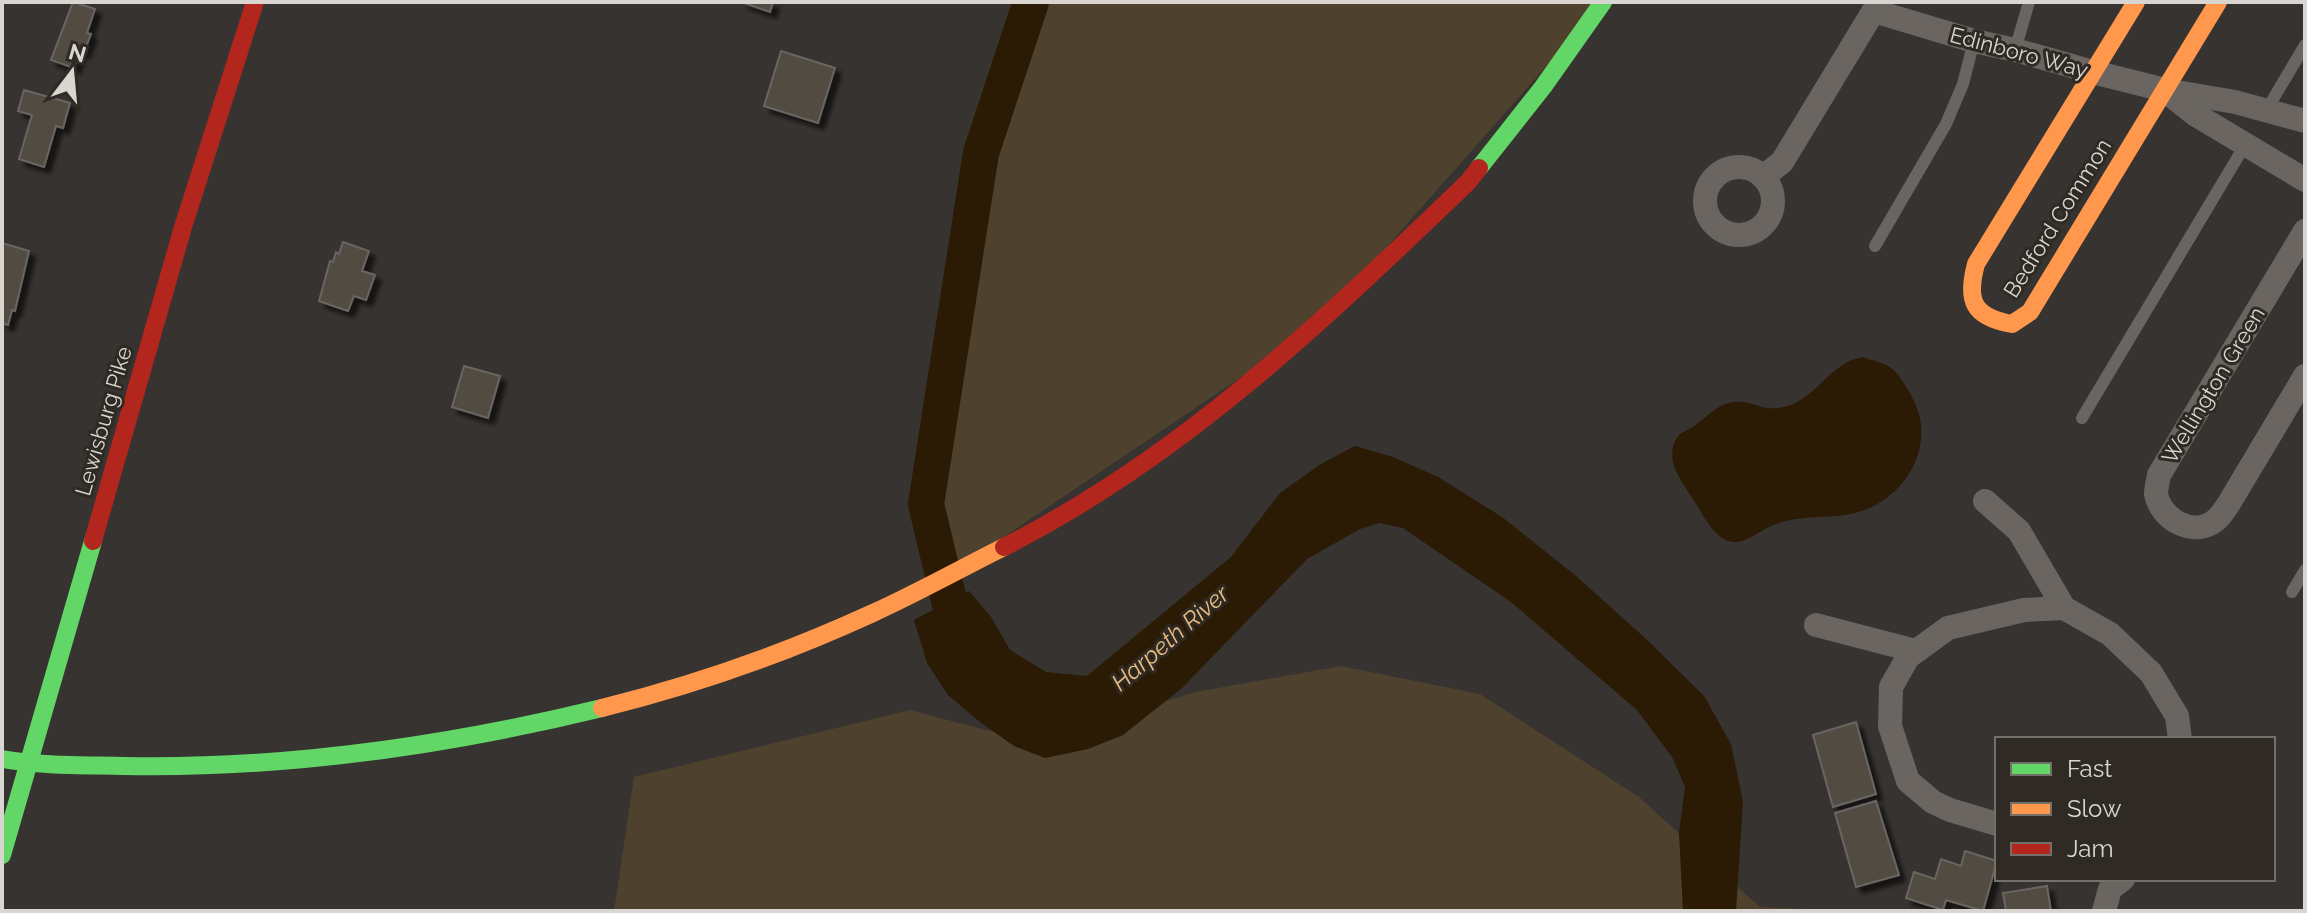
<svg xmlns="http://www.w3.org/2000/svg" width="2307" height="913" font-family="Raleway,sans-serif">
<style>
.green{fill:#4e412d}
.water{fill:#2b1a04}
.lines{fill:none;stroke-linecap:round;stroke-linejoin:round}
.river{stroke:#2b1a04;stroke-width:36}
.building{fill:#514b43;stroke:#686563;stroke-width:2;filter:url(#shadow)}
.lane{stroke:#6a6560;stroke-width:12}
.street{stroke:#6a6560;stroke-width:24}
.fast{stroke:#63d668;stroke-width:18}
.slow{stroke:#ff974d;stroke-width:18}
.jam{stroke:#b3261e;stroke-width:18}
.labels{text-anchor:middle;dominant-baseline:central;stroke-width:6;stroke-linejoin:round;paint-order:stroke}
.street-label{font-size:22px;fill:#d9d6d2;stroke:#2f2a23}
.water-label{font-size:24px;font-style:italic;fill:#eabd7f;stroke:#2f2a23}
</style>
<defs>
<filter id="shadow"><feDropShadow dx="6" dy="6" stdDeviation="2" flood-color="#0009"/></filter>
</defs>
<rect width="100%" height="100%" fill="#363330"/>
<g class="green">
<polygon points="1031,2 1603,2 1316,327 947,575 926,504 981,153"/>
<polygon points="1341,666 1480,694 1639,797 1760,907 1859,911 614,911 634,777 910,710 1031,742 1196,692"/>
</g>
<g class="water">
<path d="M1862,357C1871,360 1883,362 1891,368C1901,375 1916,402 1919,414C1930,457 1900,500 1858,512C1835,519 1809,515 1786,521C1771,524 1760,533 1747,539C1721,552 1706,520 1695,502C1684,484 1665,464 1675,441C1679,432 1685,432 1693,427C1706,418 1717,404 1734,402C1755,399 1764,416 1793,404C1820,392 1832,363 1862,357Z"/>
<polygon points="1355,446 1393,457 1438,477 1502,517 1576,576 1645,638 1704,696 1731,744 1743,802 1736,911 1683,911 1679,833 1685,787 1672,757 1637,710 1511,602 1403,528 1379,523 1360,529 1307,559 1182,688 1123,735 1088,749 1045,758 1014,746 980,722 948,695 927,663 914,620 969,591 991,617 1010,650 1046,672 1087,676 1231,557 1280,493 1321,464"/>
</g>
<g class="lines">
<polyline class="river" points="967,646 958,638 926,504 981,153 1031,2"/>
</g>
<g class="building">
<polygon points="73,2 95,9 87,33 91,34 84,52 80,51 74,68 51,60"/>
<polygon points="741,2 773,2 770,12"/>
<polygon points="781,51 835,68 818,123 764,106"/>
<polygon points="24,90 70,103 63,128 56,126 44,167 19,159 32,115 18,111"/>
<polygon points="343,242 369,251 362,271 375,275 366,300 354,296 348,311 319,301 330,261 333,262 336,252 339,254"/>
<polygon points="2,243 29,251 15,311 12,310 8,325 2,323"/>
<polygon points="464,366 500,376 488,418 452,407"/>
<polygon points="1856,722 1876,794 1833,807 1813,735"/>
<polygon points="1876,801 1899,875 1856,887 1835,813"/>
<polygon points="1965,851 1997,861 1983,911 1946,900 1943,910 1906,898 1914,872 1935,879 1941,859 1961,866"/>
<polygon points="2047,886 2051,911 2006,911 2003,893"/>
</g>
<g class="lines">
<g class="lane">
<polyline points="2015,50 2029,2"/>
<polyline points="2266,111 2305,45"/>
<polyline points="1875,246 1946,124 1963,84 1974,41"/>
<polyline points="2082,418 2245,145"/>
<polyline points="2292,592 2305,570"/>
</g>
<g class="street">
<polyline points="1874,11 1974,41 2015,50 2093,72 2165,90 2235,102 2305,121"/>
<polyline points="2167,92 2196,115 2305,180"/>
<circle cx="1739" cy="201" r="34"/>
<polyline points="1763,177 1782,162 1879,2"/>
<path d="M2305,231L2159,475C2158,481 2156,488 2156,494C2161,520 2194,538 2216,520C2221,516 2225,509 2228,505L2305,376"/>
<polyline points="1985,501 2019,531 2064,608"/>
<polyline points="1816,625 1916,651"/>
<polyline points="1997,824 1950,810 1933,802 1908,781 1890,726 1891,687 1908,657 1948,628 2024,610 2064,608 2110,634 2151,673 2177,716 2180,739"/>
<polyline points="2104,911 2110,889 2123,879"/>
</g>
<g class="fast">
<polyline points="1479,168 1543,87 1603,2"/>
<path d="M2,759C42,766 83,765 124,766C285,769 446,746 602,708"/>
<polyline points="2,855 93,541"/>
</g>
<g class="slow">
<path d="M2136,2L1976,264C1966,301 1973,317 2012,324L2030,312L2218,2"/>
<path d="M602,708C695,685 786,653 873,613C917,593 960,569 1004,547"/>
</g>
<g class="jam">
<polyline points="93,541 183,227 255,2"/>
<path d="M1004,547C1184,456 1324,320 1468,182L1479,168"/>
</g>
</g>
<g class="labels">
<g class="street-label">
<text transform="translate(2019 52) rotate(15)">Edinboro Way</text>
<text transform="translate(2057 218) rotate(-58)">Bedford Common</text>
<text transform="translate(2213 385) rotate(-59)">Wellington Green</text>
<text transform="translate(103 421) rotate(-74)">Lewisburg Pike</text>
</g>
<g class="water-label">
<text transform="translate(1170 638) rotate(-41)">Harpeth River</text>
</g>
</g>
<rect width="2307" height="913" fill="none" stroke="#d9d6d2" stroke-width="8"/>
<rect x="1995" y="737" width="280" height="144" fill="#2f2a23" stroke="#736f69" stroke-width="2"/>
<rect x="2011" y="763" width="40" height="12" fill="#63d668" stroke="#736f69" stroke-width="2"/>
<text x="2067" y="777" font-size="24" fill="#d9d6d2">Fast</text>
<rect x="2011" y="803" width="40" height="12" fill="#ff974d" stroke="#736f69" stroke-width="2"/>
<text x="2067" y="817" font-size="24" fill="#d9d6d2">Slow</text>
<rect x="2011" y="843" width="40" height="12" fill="#b3261e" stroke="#736f69" stroke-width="2"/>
<text x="2067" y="857" font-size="24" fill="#d9d6d2">Jam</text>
<g transform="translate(72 72) rotate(16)" stroke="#2f2a23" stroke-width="6" paint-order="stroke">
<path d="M0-6L14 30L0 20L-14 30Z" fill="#d9d6d2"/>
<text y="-12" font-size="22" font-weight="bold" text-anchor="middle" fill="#d9d6d2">N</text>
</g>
</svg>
